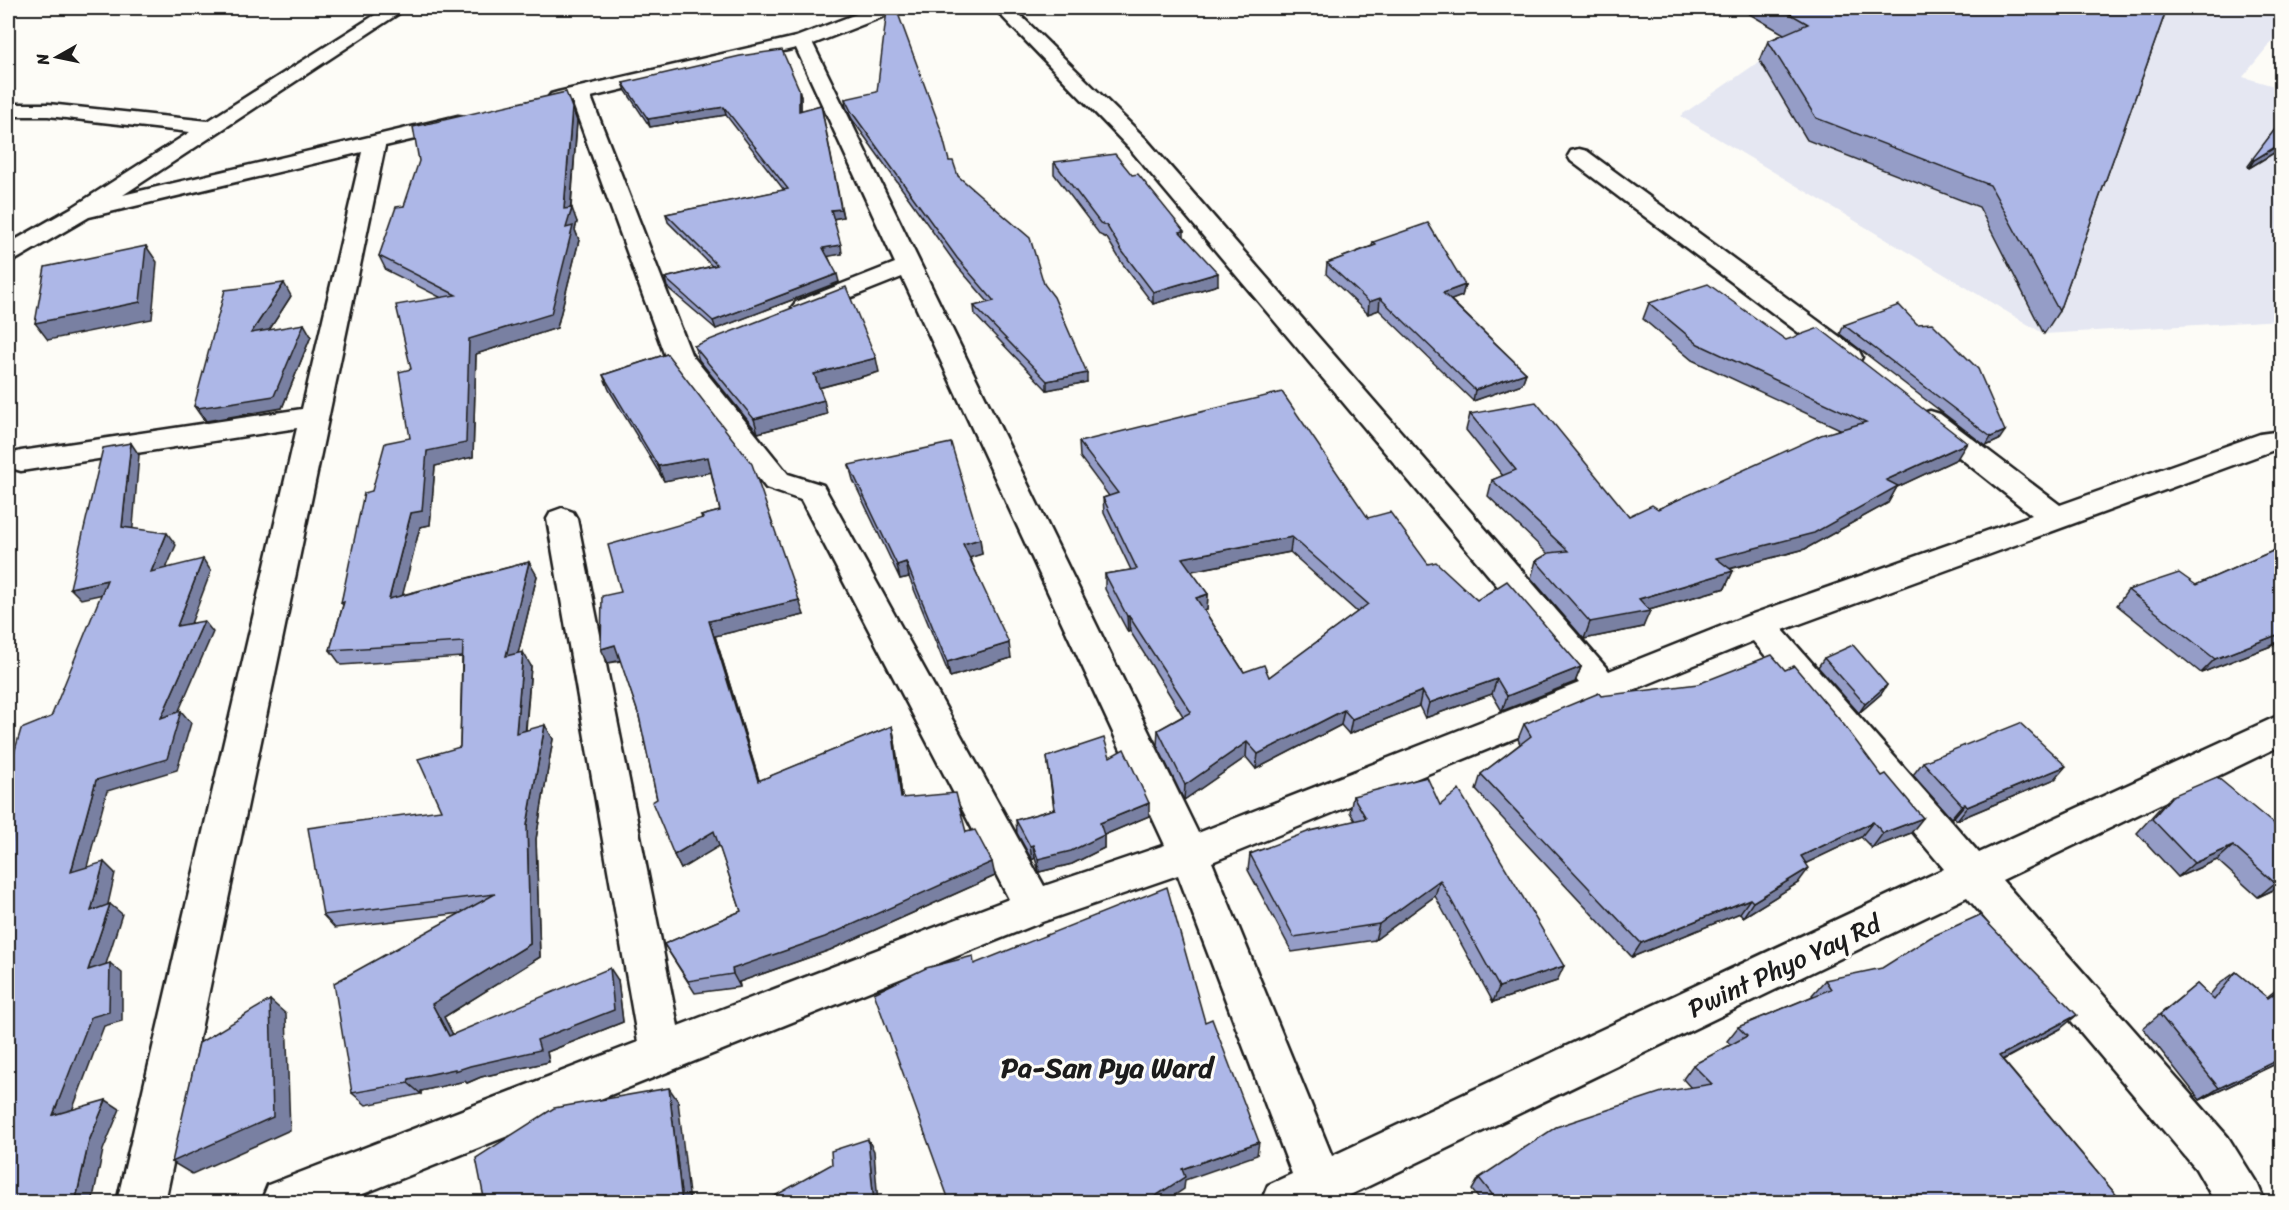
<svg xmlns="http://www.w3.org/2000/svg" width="2289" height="1210" font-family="Sriracha,sans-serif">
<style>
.built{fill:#e5e7f2}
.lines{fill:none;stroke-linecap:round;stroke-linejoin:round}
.minor-casing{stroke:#1c1c1c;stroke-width:5}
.minor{fill:#fdfcf7;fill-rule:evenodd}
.wall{fill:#959dc7;stroke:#1c1c1c;stroke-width:1.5;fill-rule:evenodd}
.shaded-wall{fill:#7980a2;stroke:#1c1c1c;stroke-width:1.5}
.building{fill:#adb7e7;stroke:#1c1c1c;stroke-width:1.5;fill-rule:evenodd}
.labels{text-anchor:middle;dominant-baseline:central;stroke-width:6;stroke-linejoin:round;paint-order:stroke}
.near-street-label{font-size:26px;fill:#1c1c1c;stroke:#fdfcf7}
.near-quarter-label{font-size:28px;font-weight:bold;fill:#1c1c1c;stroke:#fdfcf7}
</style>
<rect width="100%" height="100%" fill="#fdfcf7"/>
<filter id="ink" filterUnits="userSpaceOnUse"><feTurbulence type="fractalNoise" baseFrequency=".0167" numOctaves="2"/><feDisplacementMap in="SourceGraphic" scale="12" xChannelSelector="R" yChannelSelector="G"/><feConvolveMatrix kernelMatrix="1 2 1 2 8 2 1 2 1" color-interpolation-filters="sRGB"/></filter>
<g filter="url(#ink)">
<polygon class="built" points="1849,8 2281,8 2281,30 2243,77 2281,88 2281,320 2044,334 1680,116 1760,61"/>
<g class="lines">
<g class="minor-casing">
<g id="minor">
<polygon points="386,8 407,8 123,195 458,116 466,117 469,122 466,127 385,146 165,1202 117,1202 297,428 21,471 11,468 8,459 11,454 21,451 302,409 362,152 89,217 17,259 8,261 8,244 73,207 190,132 48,116 8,116 8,104 48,104 208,121"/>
<path d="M872,8H897L895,12L813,44L1198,833L1579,683L1130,149L994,8H1013L1146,139L1609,671L1747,616L2032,515L1920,426L1916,420L1920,414L1930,411L1940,414L2060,505L2260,434L2282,431V449L2274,450L1783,630L1979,853L2282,714V745L2002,880L2228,1137L2258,1185L2265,1202H2215L2196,1169L1967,897L1348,1196L1351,1202H1261L1268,1185L1292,1174L1178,875L1042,922L343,1202H261L268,1185L638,1042L547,519L551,512L562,508L573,512L577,519L678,1026L1009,899L801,500L766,488L665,356L572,101L558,104L551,102L548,98L551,94L558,92L796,37ZM796,48L895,263L796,302L792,307L796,312L805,315L814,312L902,277L1165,845L1044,886L823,485L788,474L691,354L591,97ZM1753,641L1944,869L1332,1156L1212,862Z"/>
<polygon points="1579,149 1587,151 1859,351 1862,357 1859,363 1849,365 1839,363 1571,161 1568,156 1571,151"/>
</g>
</g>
<use href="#minor" class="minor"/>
</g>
<g class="wall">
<polygon points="1739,8 2167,8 2059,311 2044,334 1979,207 1807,140 1760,61 1768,41 1784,34"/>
<polygon points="623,83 799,89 801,97 801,111 821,105 843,217 833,219 842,254 828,256 839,282 716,329 667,287 665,278 712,266 668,222 666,214 784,190 726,115 650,127 626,91"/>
<polygon points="845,99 949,161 958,176 1044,284 1087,382 1047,390 975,315 974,306 989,303 958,267 852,119 846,107"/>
<polygon points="2282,120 2282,148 2249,168 2248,166"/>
<polygon points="577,121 571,208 577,222 575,230 579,240 557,328 476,354 473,457 435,466 430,525 420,527 402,595 529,562 537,576 518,653 531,666 526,730 553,739 536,839 540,957 444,1017 453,1035 618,980 623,1022 547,1052 549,1062 481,1077 467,1083 465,1081 421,1091 421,1094 366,1105 352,1093 462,913 335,928 323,915 441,810 460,747 462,657 341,665 330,650 343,605 341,603 372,491 410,438 411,369 440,297 386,270 379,256 404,206"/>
<polygon points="1054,162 1132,175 1184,231 1184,237 1218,285 1153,304 1122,263 1107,238 1100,235 1054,174"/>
<polygon points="1373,242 1465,285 1462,296 1451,300 1526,373 1522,384 1473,401 1379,310 1368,314 1326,274 1327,263 1372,246"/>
<polygon points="291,296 269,330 311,336 282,408 206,421 203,419 194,406"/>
<polygon points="1649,303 1786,340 1957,459 1897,487 1888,503 1805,549 1730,569 1733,571 1725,588 1649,610 1643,627 1584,639 1531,578 1536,561 1548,554 1488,496 1492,480 1503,476 1466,430 1470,414 1629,516 1658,509 1840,429 1692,360 1643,319"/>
<polygon points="1844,325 1999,440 1986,446 1840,334"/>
<polygon points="694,346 879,372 819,388 827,414 758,433 699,360"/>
<polygon points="667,354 804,615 715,636 759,781 892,726 895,741 902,798 966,832 995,876 830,950 739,982 740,987 695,993 664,944 741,911 719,845 681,869 674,855 657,799 639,716 621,661 608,663 621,592 702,519 701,516 720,511 711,472 664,481 609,390 603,375"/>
<path d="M1079,442L1368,518L1428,564L1477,600L1581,667L1575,682L1502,711L1492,694L1425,718L1419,706L1349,734L1341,725L1256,769L1246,757L1184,800L1157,745L1158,730L1183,716L1130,631L1128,632L1105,589V574L1131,570L1104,513L1103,498L1109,496L1080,457ZM1290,552L1357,612L1269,677L1244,672L1204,610H1207L1208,594L1191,571Z"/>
<polygon points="849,465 980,539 982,554 970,557 1011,658 950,677 909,577 900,579 853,480"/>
<polygon points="2282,547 2282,640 2271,646 2201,673 2117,605 2128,590 2196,585"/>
<polygon points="1824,658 1887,685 1881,694 1859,713 1818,667"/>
<polygon points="1601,696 1911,833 1872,848 1861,837 1806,863 1798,883 1743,917 1740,913 1632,957 1476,790 1481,774 1520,744 1518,739 1524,724"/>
<polygon points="1047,757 1110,757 1149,816 1104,835 1104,848 1072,864 1039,872 1035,858 1032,860 1017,833 1016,820 1054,809"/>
<polygon points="1923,762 2055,779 1957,820 1954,817 1951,818 1913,775"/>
<polygon points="1353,796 1440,805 1557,981 1493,1002 1435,896 1375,940 1292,952 1248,870 1250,854 1355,821 1350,812"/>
<polygon points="2172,796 2282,886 2258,897 2217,860 2178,877 2137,833 2157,811"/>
<polygon points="2236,972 2267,997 2282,985 2282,1061 2200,1100 2143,1028 2197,984 2209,996 2218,985"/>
<polygon points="1825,980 2060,1029 2003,1060 2123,1203 1482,1203 1472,1190 1479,1178 1691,1088 1683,1079 1693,1065 1731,1045 1727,1041 1738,1027 1813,996 1812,995"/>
</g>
<g class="shaded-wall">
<polygon points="799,89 801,97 801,119 799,111"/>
<polygon points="724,107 726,115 650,127 648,119"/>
<polygon points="572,108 577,121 570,215 572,208 577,222 575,230 579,240 557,328 476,354 473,457 435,466 430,525 420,527 398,613 389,599 427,451 469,339 566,228 564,209"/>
<polygon points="2282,143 2282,148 2249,168 2254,160"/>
<polygon points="841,209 843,217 832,219 831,210"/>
<polygon points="841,245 842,254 825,257 823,248"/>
<polygon points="146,246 157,262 152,319 48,340 35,323"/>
<polygon points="1218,273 1218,285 1153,304 1153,292"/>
<polygon points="837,274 839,282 716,329 713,321"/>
<polygon points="284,283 291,296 259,346 251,333"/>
<polygon points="1465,285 1462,296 1441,304 1443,293"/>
<polygon points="1380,298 1379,310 1368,314 1369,302"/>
<polygon points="304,324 311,336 282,408 206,421 198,408"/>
<polygon points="876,358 879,372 818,388 814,374"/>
<polygon points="1087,373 1087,382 1047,390 1047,381"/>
<polygon points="1526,373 1522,384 1473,401 1475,390"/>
<polygon points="824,400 827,414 758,433 754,419"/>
<polygon points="2005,431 1999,440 1986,446 1991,437"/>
<polygon points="131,443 139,455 132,538 122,527"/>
<polygon points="1967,443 1957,459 1897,487 1888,503 1805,549 1709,574 1716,558"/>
<polygon points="708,457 713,472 664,481 658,466"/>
<polygon points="167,533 176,545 160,583 151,572"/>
<polygon points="1292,537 1290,552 1181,573 1182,558"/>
<polygon points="980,539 982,554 966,559 963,544"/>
<polygon points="203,559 211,571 186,637 177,626"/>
<polygon points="529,562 537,576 514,670 506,656"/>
<polygon points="906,562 909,577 900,579 897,565"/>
<polygon points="1733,571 1725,588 1642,612 1650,611 1643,627 1584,639 1590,622 1639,599"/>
<polygon points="107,580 117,591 81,599 70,588"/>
<polygon points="1208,594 1207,610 1195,613 1196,598"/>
<polygon points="799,600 804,615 715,636 764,796 758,781 709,621"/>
<polygon points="1127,616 1129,616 1130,631 1128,632"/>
<polygon points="204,621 213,632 171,729 161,718"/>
<polygon points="2282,633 2282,640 2271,646 2201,673 2215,659"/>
<polygon points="1009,643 1011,658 950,677 947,662"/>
<polygon points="615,645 622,660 608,663 601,649"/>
<polygon points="523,652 531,666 524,747 516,733"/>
<polygon points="1581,667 1575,682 1502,711 1507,696"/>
<polygon points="1497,679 1492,694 1425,718 1429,703"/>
<polygon points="1887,685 1881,694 1859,713 1865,704"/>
<polygon points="1422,691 1419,706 1349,734 1352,719"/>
<polygon points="1344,710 1341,725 1256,769 1258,754"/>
<polygon points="181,711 191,723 177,770 107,791 83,882 71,872 96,780"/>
<polygon points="545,725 553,739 536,839 540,957 444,1017 460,1049 449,1036 432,1004 530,944 527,825"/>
<polygon points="892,726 895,741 904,812 901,798"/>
<polygon points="1247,742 1246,757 1184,800 1185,785"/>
<polygon points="2066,766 2055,779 1957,820 1967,807"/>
<polygon points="1149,803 1149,816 1104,835 1104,848 1072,864 1039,872 1038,859 1100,823"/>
<polygon points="1965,804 1954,817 1951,818 1962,805"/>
<polygon points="15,806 28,817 9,822 8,820 8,808"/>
<polygon points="1923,818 1911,833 1872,848 1883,833"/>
<polygon points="1873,822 1861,837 1790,871 1801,856"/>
<polygon points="714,831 721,845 681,869 674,855"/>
<polygon points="1033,845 1035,858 1032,860 1030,846"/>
<polygon points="2233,846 2217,860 2178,877 2194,863"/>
<polygon points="104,862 115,873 104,922 91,911"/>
<polygon points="992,862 995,876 830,950 739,982 740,987 733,974 732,969"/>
<polygon points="1809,868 1798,883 1743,917 1753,902"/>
<polygon points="1440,880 1435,896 1375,940 1379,924"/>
<polygon points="2282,880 2282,886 2258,897 2275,883"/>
<polygon points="1750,899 1740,913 1632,957 1641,943"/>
<polygon points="110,904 122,914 101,980 88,970"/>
<polygon points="110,963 122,973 122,1021 104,1026 67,1124 53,1115"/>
<polygon points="1564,966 1557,981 1493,1002 1499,987"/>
<polygon points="610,968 618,980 623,1022 547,1052 549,1062 481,1077 467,1083 465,1081 421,1091 421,1094 408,1083 409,1079 537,1040"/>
<polygon points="270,1000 286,1014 290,1130 192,1174 172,1162"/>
<polygon points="2077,1015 2060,1029 1983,1070 1999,1056"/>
<polygon points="2282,1058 2282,1061 2200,1100 2219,1088"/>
<polygon points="669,1088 678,1101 690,1203 682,1203"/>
<polygon points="106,1100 120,1109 103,1150 92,1203 75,1203 89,1141"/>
<polygon points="868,1139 874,1151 878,1203 874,1203"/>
<polygon points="1259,1142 1257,1155 1185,1180 1184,1189 1163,1203 1145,1203 1182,1169"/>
</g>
<g class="building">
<polygon points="892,8 896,8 941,130 949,161 953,161 958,176 1030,238 1044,284 1054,297 1087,373 1047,381 974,306 994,301 957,258 851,111 845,99 877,92 887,10"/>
<polygon points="1780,8 2167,8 2059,311 1990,185 1816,118 1768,41 1808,24"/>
<polygon points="782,50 799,89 799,111 821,105 841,209 831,210 841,245 823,248 837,274 713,321 665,278 717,265 666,214 788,189 724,107 648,119 623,83 740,56"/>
<polygon points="566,92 572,108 564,209 572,208 566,228 573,226 551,314 469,339 466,443 427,451 422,511 411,513 389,599 529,562 506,656 523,652 516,733 545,725 527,825 530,944 432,1004 449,1036 610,968 614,1010 537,1040 540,1050 470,1066 455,1071 455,1069 409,1079 408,1083 352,1093 334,983 495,894 323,915 308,828 441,810 418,759 460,747 463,642 330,650 344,602 341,603 364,493 372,491 385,443 410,438 399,372 411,369 396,305 456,295 379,256 396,207 404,206 419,161 413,127"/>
<polygon points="2282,120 2282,143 2254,160 2253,158"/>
<polygon points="1115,154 1132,175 1138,174 1184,231 1180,232 1218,273 1153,292 1122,251 1107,226 1100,223 1054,162"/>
<polygon points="1428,223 1465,285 1443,293 1526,373 1475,390 1380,298 1369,302 1327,263 1376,245 1373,242"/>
<polygon points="146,246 140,302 35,323 45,267"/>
<polygon points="284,283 251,333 304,324 274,396 198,408 194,406 225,290"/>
<polygon points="1708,284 1786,340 1819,328 1967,443 1886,480 1898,486 1814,533 1716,558 1733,571 1639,599 1650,611 1590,622 1536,561 1549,553 1568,551 1492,480 1516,470 1470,414 1536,402 1629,516 1652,505 1658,509 1821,435 1866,422 1698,344 1649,303"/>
<polygon points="846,287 876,358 814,374 824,400 754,419 694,346"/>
<polygon points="1899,305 1917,324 1932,323 1978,369 2005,431 1991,437 1844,325"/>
<polygon points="667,354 752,464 799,600 709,621 758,781 892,726 901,798 956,793 966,832 975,830 992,862 825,937 732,969 733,974 688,981 664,944 741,911 714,831 674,855 652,802 657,799 639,716 615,645 601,649 602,596 621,592 608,545 703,518 701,516 720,511 708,457 658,466 603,375"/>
<path d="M1282,392L1368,518L1390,512L1428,564L1436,562L1477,600L1507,581L1581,667L1507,696L1497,679L1429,703L1422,691L1352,719L1344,710L1258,754L1247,742L1185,785L1158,730L1191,712L1129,616H1127L1105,574L1137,569L1103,498L1118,493L1079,442ZM1292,537L1368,604L1269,677L1264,665L1244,672L1196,598L1208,594L1182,558Z"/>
<polygon points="131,443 122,527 167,533 151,572 203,559 177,626 204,621 161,718 181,711 167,759 96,780 71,872 104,862 91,911 110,904 88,970 110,963 109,1012 91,1017 53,1115 106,1100 89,1141 75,1203 8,1203 8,876 15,806 8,808 8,774 21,729 51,717 107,580 70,588 103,448"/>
<polygon points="951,443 980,539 963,544 1009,643 947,662 906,562 897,565 849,465"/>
<polygon points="2282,547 2282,633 2215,659 2128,590 2179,573 2196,585"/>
<polygon points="1853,645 1887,685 1865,704 1824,658"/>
<polygon points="1772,655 1785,670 1794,666 1844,725 1882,776 1886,774 1923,818 1883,833 1873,822 1801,856 1809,868 1753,902 1750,899 1641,943 1481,774 1531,736 1524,724 1599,693 1601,696 1698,684"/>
<polygon points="2020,723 2066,766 1967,807 1965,804 1962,805 1923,762"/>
<polygon points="1104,738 1110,757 1124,749 1149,803 1100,823 1104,835 1071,851 1038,859 1033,845 1030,846 1016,820 1055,809 1047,757"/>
<polygon points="1427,777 1440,805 1459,790 1564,966 1499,987 1440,880 1379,924 1294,937 1250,854 1310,831 1366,818 1353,796"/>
<polygon points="2217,777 2282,831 2282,880 2275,883 2233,846 2194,863 2152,819 2172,796"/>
<polygon points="1167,887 1205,1022 1212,1019 1259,1142 1182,1169 1185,1177 1145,1203 950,1203 874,993 926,968 973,956 974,964"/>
<polygon points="1980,915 2077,1015 1999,1056 2123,1203 1499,1203 1479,1178 1556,1127 1662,1092 1712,1084 1693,1065 1747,1036 1738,1027 1831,989 1825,980 1882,968 1931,937"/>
<polygon points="2236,972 2268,998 2282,988 2282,1058 2219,1088 2160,1015 2197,984 2214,1000"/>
<polygon points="270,1000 273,1117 172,1162 199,1043"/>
<polygon points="669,1088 682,1203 485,1203 476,1158 554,1108"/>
<polygon points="868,1139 874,1203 762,1203 832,1164 831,1151"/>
</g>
</g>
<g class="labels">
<g class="near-street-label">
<text transform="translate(1784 966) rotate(-25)">Pwint Phyo Yay Rd</text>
</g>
<g class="near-quarter-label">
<text x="1107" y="1067">Pa-San Pya Ward</text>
</g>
</g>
<rect width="2289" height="1210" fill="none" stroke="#fdfcf7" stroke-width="30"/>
<rect x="15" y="15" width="2259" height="1180" fill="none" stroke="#1c1c1c" stroke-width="2" filter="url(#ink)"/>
<g transform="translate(57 57) rotate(261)" stroke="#fdfcf7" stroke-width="4.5" paint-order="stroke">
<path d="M0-4.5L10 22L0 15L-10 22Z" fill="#1c1c1c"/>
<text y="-9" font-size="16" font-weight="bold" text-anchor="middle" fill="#1c1c1c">N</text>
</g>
</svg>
